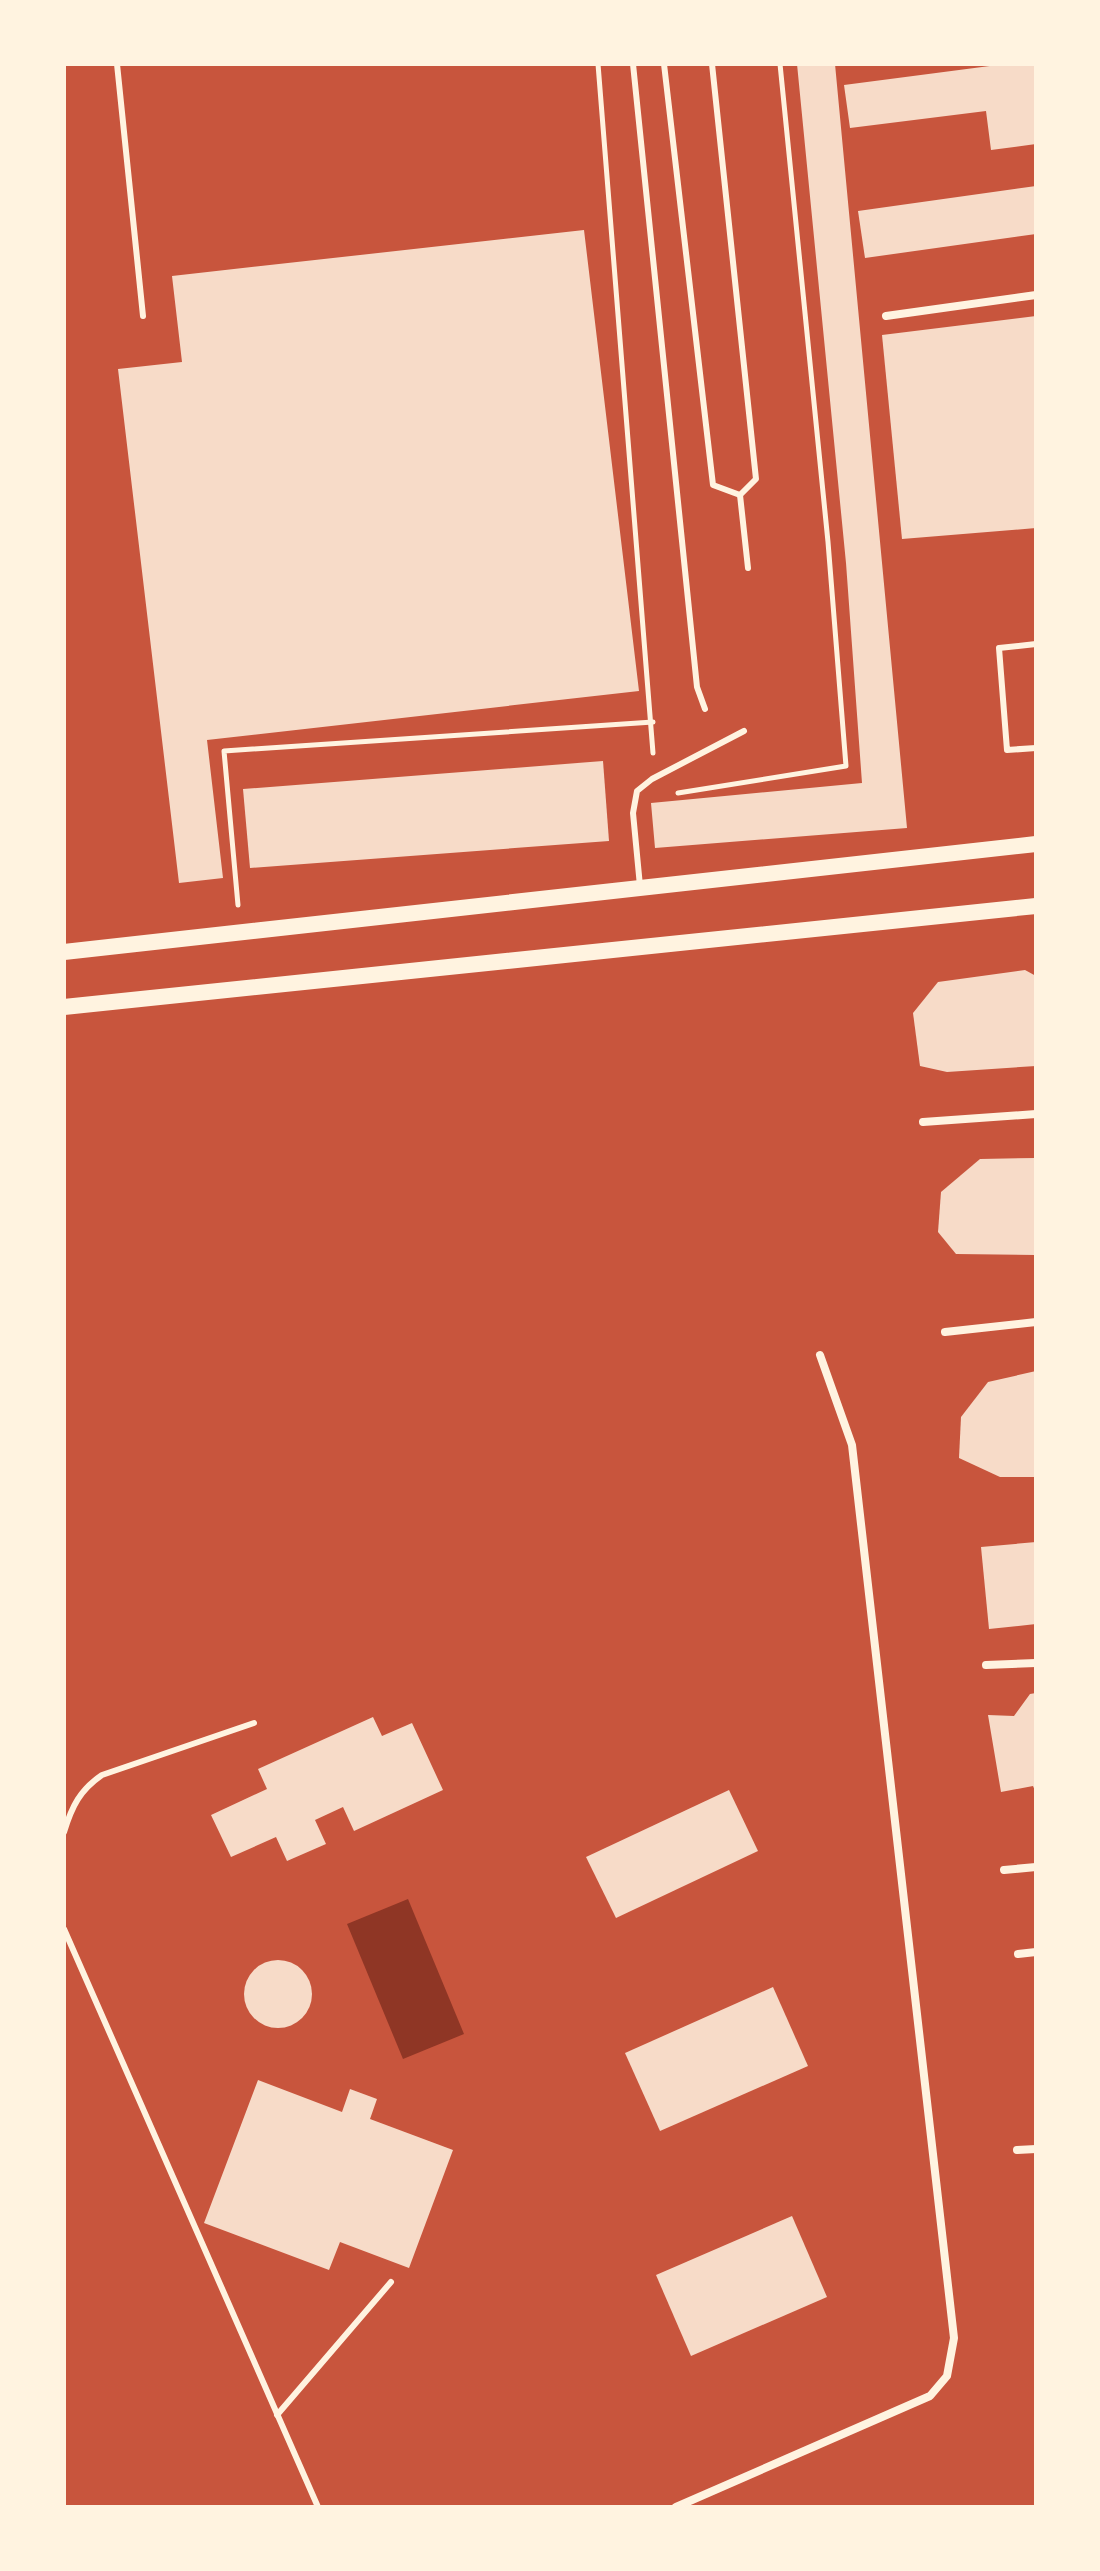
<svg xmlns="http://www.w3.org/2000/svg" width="1100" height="2571" font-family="Helvetica,sans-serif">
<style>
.water{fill:#8f3625}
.building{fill:#f7dbc8}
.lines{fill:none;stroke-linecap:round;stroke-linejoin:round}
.path{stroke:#fff3e0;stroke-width:5}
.service{stroke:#fff3e0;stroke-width:6}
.minor{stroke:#fff3e0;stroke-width:8}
.secondary{stroke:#fff3e0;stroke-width:16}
</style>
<rect width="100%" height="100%" fill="#c8553d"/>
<polygon class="water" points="408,1899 464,2034 403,2059 347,1924"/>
<g class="building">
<polygon points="797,64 835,64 907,828 655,848 651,803 862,783 846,563"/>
<polygon points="1005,64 1036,64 1036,144 991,150 986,111 850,128 844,85"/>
<polygon points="1036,186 1036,234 865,258 858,211"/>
<polygon points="584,230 639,691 207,740 223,878 179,883 118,369 182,362 172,276"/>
<polygon points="1036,316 1036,528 902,539 882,335"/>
<polygon points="603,761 609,841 250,868 243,789"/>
<polygon points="1025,970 1036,976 1036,1066 947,1072 920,1066 913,1013 938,982"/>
<polygon points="1036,1158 1036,1255 956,1254 938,1232 941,1192 980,1159"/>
<polygon points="1036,1371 1036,1477 1000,1477 959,1458 961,1417 988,1382"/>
<polygon points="1036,1542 1036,1624 989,1629 981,1547"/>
<polygon points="1036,1693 1036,1793 1033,1786 1001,1792 988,1715 1014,1716 1030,1694"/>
<polygon points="373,1717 382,1736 412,1723 443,1790 354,1831 343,1807 315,1820 326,1844 287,1861 276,1837 231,1857 211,1815 267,1789 258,1769"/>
<polygon points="729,1790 758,1851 616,1918 586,1857"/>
<circle cx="278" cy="1994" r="34"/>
<polygon points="773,1987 808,2066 660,2131 625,2053"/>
<polygon points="258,2080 342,2112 350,2089 377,2099 370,2119 453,2150 409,2268 340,2242 329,2270 204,2223"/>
<polygon points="792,2216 827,2297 691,2356 656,2275"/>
</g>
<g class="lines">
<g class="path">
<polyline points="598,64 653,753"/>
<polyline points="678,793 846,766 828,542 780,64"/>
<polyline points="238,905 224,751 653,722"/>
</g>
<g class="service">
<polyline points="117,64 143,316"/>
<polyline points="633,64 697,687 705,709"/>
<polyline points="664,64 713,485 740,495"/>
<polyline points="712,64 756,479 740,495"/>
<polyline points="740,495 748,568"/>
<polyline points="1036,644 999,648 1007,750 1036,748"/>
<polyline points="640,886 633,813 637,791 652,779 744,731"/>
<path d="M64,1832C72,1806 80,1790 102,1775L254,1723"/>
<polyline points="64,1929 318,2507"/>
<polyline points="277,2415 391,2282"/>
</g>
<g class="minor">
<polyline points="886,316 1036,295"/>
<polyline points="923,1122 1036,1114"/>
<polyline points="945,1332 1036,1322"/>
<polyline points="986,1665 1036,1663"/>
<polyline points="1004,1870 1036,1867"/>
<polyline points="1018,1954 1036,1952"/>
<polyline points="1017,2150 1036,2149"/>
<polyline points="676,2507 930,2396 947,2376 954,2338 852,1445 820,1355"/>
</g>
<g class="secondary">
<polyline points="64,952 1036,844"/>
<polyline points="64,1007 1036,906"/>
</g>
</g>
<rect width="1100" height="2571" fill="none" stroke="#fff3e0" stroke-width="132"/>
</svg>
